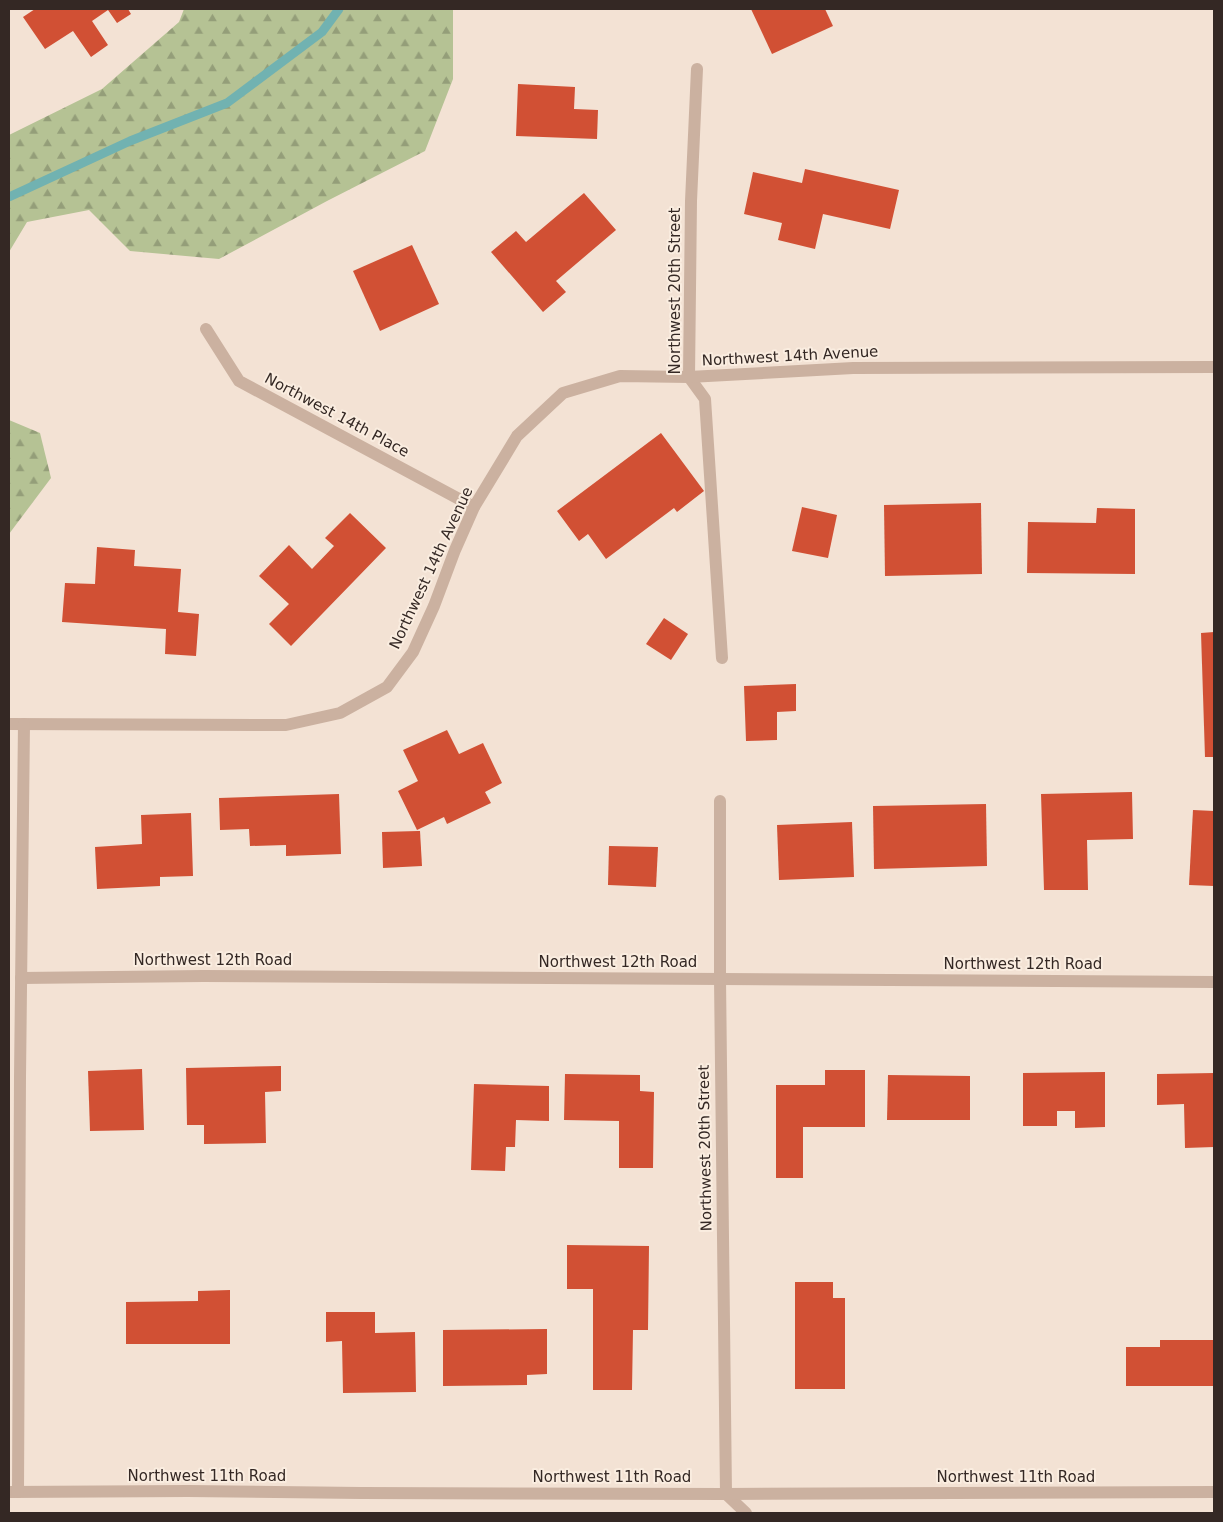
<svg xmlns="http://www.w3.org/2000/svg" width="1223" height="1522" font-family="'DejaVu Sans',sans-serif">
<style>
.forest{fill:url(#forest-firs)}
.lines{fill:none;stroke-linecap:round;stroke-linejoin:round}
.stream{stroke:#71b2b1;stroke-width:9}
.building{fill:#d15034}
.minor{stroke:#cbb1a0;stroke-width:12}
.labels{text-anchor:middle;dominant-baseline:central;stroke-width:4;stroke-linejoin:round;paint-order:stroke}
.street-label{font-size:15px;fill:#342824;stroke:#faede0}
</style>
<defs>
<pattern id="forest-firs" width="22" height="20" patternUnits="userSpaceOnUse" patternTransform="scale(1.25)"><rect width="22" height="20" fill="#b5c294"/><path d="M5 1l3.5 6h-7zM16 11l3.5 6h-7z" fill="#949e79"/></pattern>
</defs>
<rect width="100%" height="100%" fill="#f3e2d4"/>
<g class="forest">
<polygon points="184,9 453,9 453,79 425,151 327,201 219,259 130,251 89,210 27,222 9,252 9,135 102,89 179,22"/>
<polygon points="9,420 40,433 51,478 9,534"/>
</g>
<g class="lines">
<polyline class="stream" points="9,197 130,141 227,103 322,32 339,9"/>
</g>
<g class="building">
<polygon points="35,9 128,9 131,14 117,23 108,10 92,21 108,45 91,57 73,31 45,49 23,17"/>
<polygon points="751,9 825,9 833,26 772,54"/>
<polygon points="518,84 575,87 574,109 598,110 597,139 516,136"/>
<polygon points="805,169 899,190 890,229 823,214 815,249 778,240 782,223 744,214 753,172 802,183"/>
<polygon points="584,193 616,230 556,281 566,292 543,312 491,252 516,231 526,242"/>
<polygon points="412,245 439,304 380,331 353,271"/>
<polygon points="661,433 704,491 677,512 674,508 606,559 588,534 579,541 557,511"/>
<polygon points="981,503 982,574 885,576 884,505"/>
<polygon points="802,507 837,515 828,558 792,551"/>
<polygon points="1097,508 1135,509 1135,574 1027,573 1028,522 1096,523"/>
<polygon points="350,513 386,548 291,646 269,624 289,604 259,576 289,545 312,569 334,546 325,538"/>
<polygon points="97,547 135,550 134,566 181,569 178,612 199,614 196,656 165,654 166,629 62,622 65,583 95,584"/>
<polygon points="664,618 688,634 671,660 646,644"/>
<polygon points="1214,632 1214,757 1205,757 1201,633"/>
<polygon points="796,684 796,711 777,712 777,740 746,741 744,686"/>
<polygon points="447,730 459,754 483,743 502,783 485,792 491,803 447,824 444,817 417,830 398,791 418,781 403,750"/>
<polygon points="1132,792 1133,839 1087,840 1088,890 1044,890 1041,794"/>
<polygon points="339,794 341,854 286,856 286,845 250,846 249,829 220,830 219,798"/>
<polygon points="986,804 987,866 874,869 873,806"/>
<polygon points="1193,810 1214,811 1214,886 1189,885"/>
<polygon points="191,813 193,876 160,877 160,886 97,889 95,847 142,844 141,815"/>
<polygon points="852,822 854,877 779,880 777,825"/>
<polygon points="418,831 420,831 422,866 383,868 382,832"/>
<polygon points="609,846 658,847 656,887 608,885"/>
<polygon points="281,1066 281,1091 265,1092 266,1143 204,1144 204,1125 187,1125 186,1068"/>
<polygon points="142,1069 144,1130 90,1131 88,1071"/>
<polygon points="825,1070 865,1070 865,1127 803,1127 803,1178 776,1178 776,1085 825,1085"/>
<polygon points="1105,1072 1105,1127 1075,1128 1075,1111 1057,1111 1057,1126 1023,1126 1023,1073"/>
<polygon points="1214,1073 1214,1147 1185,1148 1184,1104 1157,1105 1157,1074"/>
<polygon points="565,1074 640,1075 640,1091 654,1092 653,1168 619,1168 619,1121 564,1120"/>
<polygon points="888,1075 970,1076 970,1120 887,1120"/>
<polygon points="474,1084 549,1086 549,1121 516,1120 515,1147 506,1147 505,1171 471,1170"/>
<polygon points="567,1245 649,1246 648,1330 633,1330 632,1390 593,1390 593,1289 567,1289"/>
<polygon points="795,1282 833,1282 833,1298 845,1298 845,1389 795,1389"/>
<polygon points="230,1290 230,1344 126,1344 126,1302 198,1301 198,1291"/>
<polygon points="326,1312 375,1312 375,1333 415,1332 416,1392 343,1393 342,1341 326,1342"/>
<polygon points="547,1329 547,1374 527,1375 527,1385 443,1386 443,1330"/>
<polygon points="1160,1340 1214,1340 1214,1386 1126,1386 1126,1347 1160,1347"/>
</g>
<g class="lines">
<g class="minor">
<polyline points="697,69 691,201 689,377 705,399 722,658"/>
<polyline points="206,329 239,381 474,507"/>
<polyline points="9,724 286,725 340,713 387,687 413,652 434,606 455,550 474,507 517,436 563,393 620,376 689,377 853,368 1214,367"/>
<polyline points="720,801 720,979 726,1494 746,1513"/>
<polyline points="21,978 203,976 1214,982"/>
<polyline points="9,1492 188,1491 361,1493 726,1494 1214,1492"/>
<polyline points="18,1492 20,1077 24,724"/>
</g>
</g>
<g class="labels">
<g class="street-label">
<text transform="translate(675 291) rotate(-90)">Northwest 20th Street</text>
<text transform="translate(790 356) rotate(-3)">Northwest 14th Avenue</text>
<text transform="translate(337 415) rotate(28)">Northwest 14th Place</text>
<text transform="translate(431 568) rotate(-65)">Northwest 14th Avenue</text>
<text x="213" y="960">Northwest 12th Road</text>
<text x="618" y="962">Northwest 12th Road</text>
<text x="1023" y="964">Northwest 12th Road</text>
<text transform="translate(705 1148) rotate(-91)">Northwest 20th Street</text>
<text x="207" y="1476">Northwest 11th Road</text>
<text x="612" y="1477">Northwest 11th Road</text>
<text x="1016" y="1477">Northwest 11th Road</text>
</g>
</g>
<rect width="1223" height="1522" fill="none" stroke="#342824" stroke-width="20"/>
</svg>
